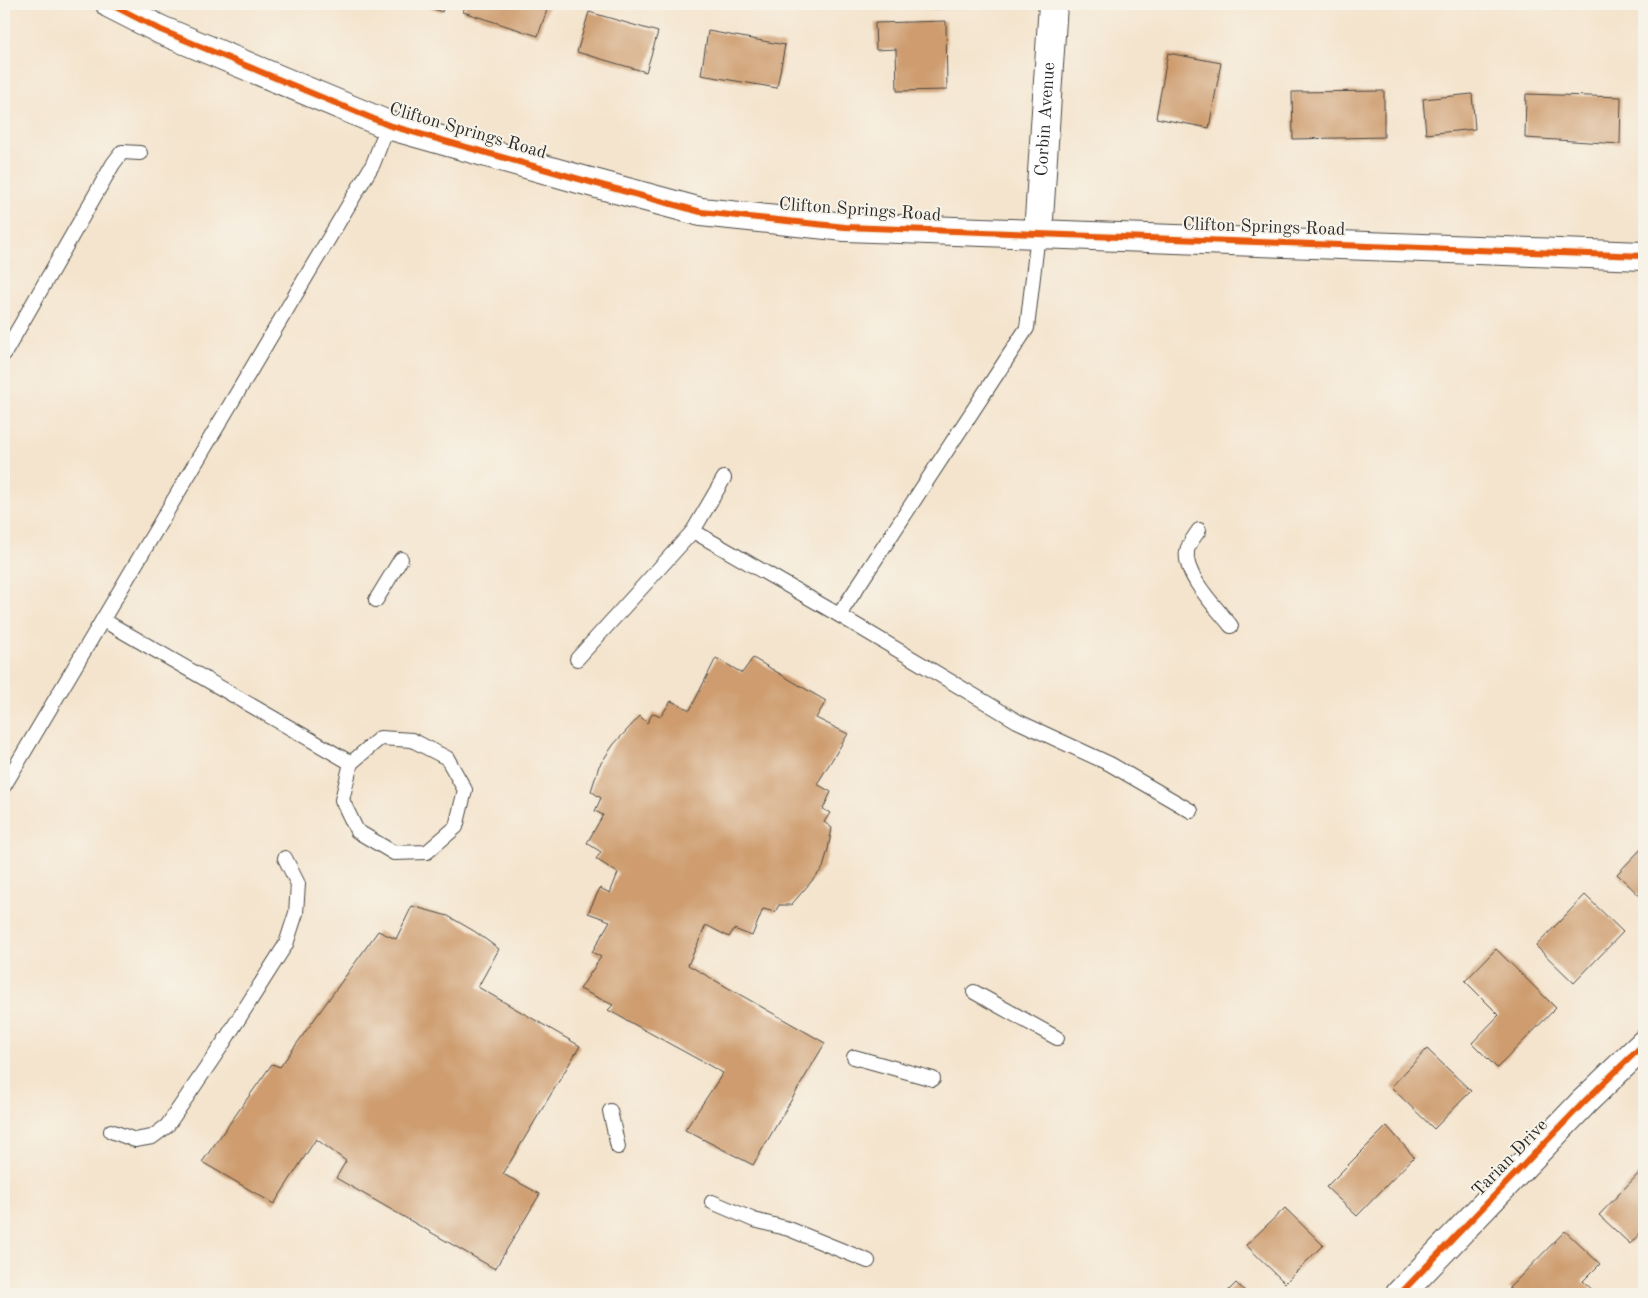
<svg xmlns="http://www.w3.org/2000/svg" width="1648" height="1298" font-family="'Old Standard TT',serif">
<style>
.building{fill:#ce9c6e}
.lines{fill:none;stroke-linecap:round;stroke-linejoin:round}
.lane-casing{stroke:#494743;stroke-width:16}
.street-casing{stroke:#494743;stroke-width:30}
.secondary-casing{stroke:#494743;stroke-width:30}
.lane{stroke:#fff;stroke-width:14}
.street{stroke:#fff;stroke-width:28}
.secondary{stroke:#fff;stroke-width:28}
.cycleway-casing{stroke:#f7f3e8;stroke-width:9}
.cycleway{stroke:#e8590c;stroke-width:6}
.labels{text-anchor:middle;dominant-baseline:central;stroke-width:4;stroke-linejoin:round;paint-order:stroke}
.street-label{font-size:18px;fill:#2b2b2b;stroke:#f7f3e8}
</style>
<rect width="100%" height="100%" fill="#f7f3e8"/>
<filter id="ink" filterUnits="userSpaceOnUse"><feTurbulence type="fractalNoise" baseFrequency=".02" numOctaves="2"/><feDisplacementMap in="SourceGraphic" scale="10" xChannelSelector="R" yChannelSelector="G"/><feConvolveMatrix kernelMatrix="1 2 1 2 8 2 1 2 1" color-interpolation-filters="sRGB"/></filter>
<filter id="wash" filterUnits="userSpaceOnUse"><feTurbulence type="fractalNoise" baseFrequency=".0096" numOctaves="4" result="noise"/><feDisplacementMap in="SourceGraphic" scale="20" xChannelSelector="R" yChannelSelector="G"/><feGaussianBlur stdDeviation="1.12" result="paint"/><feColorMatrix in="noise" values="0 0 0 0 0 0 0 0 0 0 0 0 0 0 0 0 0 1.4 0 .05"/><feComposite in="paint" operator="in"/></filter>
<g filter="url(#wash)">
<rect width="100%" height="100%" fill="#f4e4cd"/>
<g id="blocks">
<g class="building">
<polygon points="420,4 445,4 442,12"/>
<polygon points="466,4 549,4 538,36 463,12"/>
<polygon points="924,4 969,4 969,8 924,9"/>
<polygon points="589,12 658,32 646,72 577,52"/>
<polygon points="946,21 947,90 897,91 896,49 876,50 875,23"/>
<polygon points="708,31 785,45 777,88 701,75"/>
<polygon points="1168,53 1221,63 1209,128 1156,118"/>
<polygon points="1384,91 1384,137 1293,139 1292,92"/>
<polygon points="1472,94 1475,129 1426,134 1423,99"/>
<polygon points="1526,94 1621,97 1620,144 1525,138"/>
<polygon points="716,658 742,673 753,658 826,701 816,718 848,734 817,784 831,792 823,809 830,813 824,822 832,828 828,849 823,868 791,905 779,905 775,912 763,909 752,936 734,929 729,937 706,925 688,965 825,1043 753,1165 685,1130 723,1073 608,1010 613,1005 580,989 601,957 592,952 610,921 588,913 600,888 610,893 618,873 596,859 601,852 587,843 603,815 595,811 601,798 591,791 599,766 614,744 640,716 647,723 653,713 661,716 671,701 690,710"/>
<polygon points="1644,846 1644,900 1617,874"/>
<polygon points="1585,895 1623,932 1574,983 1536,946"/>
<polygon points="412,906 448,916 474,931 499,949 478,987 580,1046 503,1174 540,1194 495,1269 336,1178 346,1161 316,1139 274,1204 202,1162 272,1064 280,1067 378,931 396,939"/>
<polygon points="1496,949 1556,1008 1497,1068 1472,1043 1499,1015 1465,981"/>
<polygon points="1427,1049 1471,1091 1434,1129 1391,1087"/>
<polygon points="1387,1126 1414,1157 1357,1216 1326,1187"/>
<polygon points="1644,1168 1644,1229 1630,1244 1599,1215"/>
<polygon points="1285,1208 1323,1245 1285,1283 1246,1245"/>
<polygon points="1565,1231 1600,1264 1583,1281 1596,1293 1594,1294 1516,1294 1509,1288"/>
<polygon points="1236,1283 1248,1294 1225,1294"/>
</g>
</g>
</g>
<g filter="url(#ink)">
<use href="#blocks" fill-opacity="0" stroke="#494743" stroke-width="1"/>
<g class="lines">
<g class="lane-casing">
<g id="lane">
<polyline points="4,354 113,164 122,152 140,153"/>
<path d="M1199,530C1195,536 1188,544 1187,551C1183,575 1217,608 1231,626"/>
<polyline points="693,531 839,615 1017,721 1110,764 1191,811"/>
<polyline points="376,600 401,559"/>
<polyline points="839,615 1027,328 1038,234"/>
<polyline points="103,620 351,763"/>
<polyline points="577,659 693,531 724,478"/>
<polygon points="380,738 412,740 447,758 465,790 456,827 427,852 394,853 357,831 342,800 351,763"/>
<polyline points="4,786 373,164 388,125"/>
<polyline points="974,992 1057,1038"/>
<polyline points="854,1057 933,1079"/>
<polyline points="610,1111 618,1147"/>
<polyline points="111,1131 135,1140 152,1137 167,1126 222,1045 286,944 296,913 298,884 285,858"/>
<polyline points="712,1202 754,1220 789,1229 868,1261"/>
</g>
</g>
<g class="street-casing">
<g id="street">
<path id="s1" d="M1038,234L1053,4"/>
<polyline points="1400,1294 1584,1102 1644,1044"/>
</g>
</g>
<g class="secondary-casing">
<polyline id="secondary" points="110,4 161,30 388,125 579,179 701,212 845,227 1644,256"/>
</g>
<use href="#lane" class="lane"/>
<use href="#street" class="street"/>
<use href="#secondary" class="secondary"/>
<g class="cycleway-casing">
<g id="cycleway">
<polyline points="110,4 161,30 388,125 579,179 701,212 845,227 1644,256"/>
<polyline points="1400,1294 1584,1102 1644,1044"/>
</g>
</g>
<use href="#cycleway" class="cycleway"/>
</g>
</g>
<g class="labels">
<g class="street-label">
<text stroke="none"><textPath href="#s1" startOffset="115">Corbin Avenue</textPath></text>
<text transform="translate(468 131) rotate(16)">Clifton Springs Road</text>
<text transform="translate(860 210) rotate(4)">Clifton Springs Road</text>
<text transform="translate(1264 227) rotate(2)">Clifton Springs Road</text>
<text transform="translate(1510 1158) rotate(-46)">Tarian Drive</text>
</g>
</g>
<rect width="1648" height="1298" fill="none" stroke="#f7f3e8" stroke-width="20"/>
</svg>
